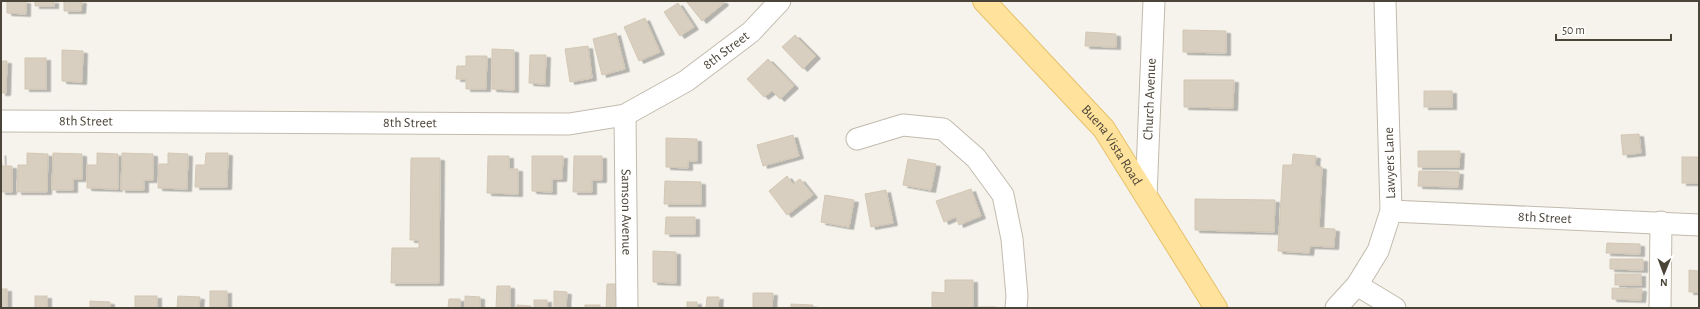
<svg xmlns="http://www.w3.org/2000/svg" width="1700" height="309" font-family="'Alegreya Sans',sans-serif">
<style>
.building{fill:#d8cfc1;stroke:#d3c7b4;filter:url(#shadow)}
.lines{fill:none;stroke-linecap:round;stroke-linejoin:round}
.minor-casing{stroke:#c2bbae;stroke-width:23}
.major-casing{stroke:#e6c16a;stroke-width:24}
.minor{stroke:#fff;stroke-width:21}
.major{stroke:#ffe39c;stroke-width:22}
.labels{text-anchor:middle;dominant-baseline:central;stroke-width:3.5;stroke-linejoin:round;paint-order:stroke}
.street-label{font-size:14px;fill:#4b4439;stroke:#fff}
</style>
<defs>
<filter id="shadow"><feDropShadow dx="4.5" dy="2.5" stdDeviation="0" flood-color="#0004"/></filter>
</defs>
<rect width="100%" height="100%" fill="#f6f3ec"/>
<g class="building">
<polygon points="7,1 26,1 26,14 7,13"/>
<rect x="35" y="1" width="19" height="5"/>
<polygon points="64,1 82,1 81,11 64,11"/>
<polygon points="686,1 723,1 724,3 702,21"/>
<polygon points="678,3 694,27 680,36 664,12"/>
<polygon points="645,18 660,52 639,61 624,27"/>
<polygon points="1183,30 1226,31 1226,53 1183,52"/>
<polygon points="1086,32 1116,34 1116,47 1085,46"/>
<polygon points="616,33 625,69 602,75 593,39"/>
<polygon points="795,35 816,56 803,69 782,47"/>
<polygon points="588,46 592,78 570,82 565,49"/>
<polygon points="492,49 514,50 514,90 492,89"/>
<polygon points="62,50 83,51 82,82 62,81"/>
<polygon points="530,55 546,55 545,84 529,83"/>
<polygon points="466,56 487,56 486,89 466,89 466,79 456,79 457,66 466,66"/>
<rect x="25" y="58" width="21" height="31"/>
<polygon points="768,59 794,86 780,99 772,91 764,97 747,79"/>
<polygon points="1,61 7,61 6,93 1,93"/>
<polygon points="1184,80 1234,80 1233,108 1184,107"/>
<rect x="1424" y="91" width="28" height="16"/>
<polygon points="1639,134 1641,153 1623,155 1621,135"/>
<polygon points="793,135 799,156 763,166 757,145"/>
<polygon points="666,138 697,139 697,161 688,161 688,168 666,167"/>
<polygon points="1418,151 1460,151 1459,167 1418,167"/>
<polygon points="1,153 2,166 12,166 12,192 1,192"/>
<polygon points="27,153 48,154 47,192 17,192 18,165 27,165"/>
<polygon points="53,153 82,154 82,179 73,179 73,190 52,190"/>
<polygon points="97,153 118,154 118,189 87,188 87,165 97,165"/>
<polygon points="122,153 153,154 153,180 144,180 144,190 121,190"/>
<polygon points="168,153 188,154 187,189 158,188 159,164 168,164"/>
<polygon points="206,153 228,153 227,187 195,187 196,165 205,165"/>
<polygon points="1293,154 1316,156 1315,166 1322,167 1319,228 1335,229 1334,247 1310,246 1309,253 1278,251 1283,165 1292,165"/>
<polygon points="488,156 509,156 509,169 518,169 518,194 487,193"/>
<polygon points="532,156 563,156 562,179 552,179 552,192 532,191"/>
<polygon points="574,156 602,156 602,180 592,180 592,192 573,192"/>
<rect x="1682" y="157" width="17" height="26"/>
<polygon points="411,158 440,158 439,283 391,283 392,248 419,248 419,240 410,240"/>
<polygon points="908,159 936,164 931,190 903,185"/>
<polygon points="1419,171 1459,172 1458,187 1418,186"/>
<polygon points="787,176 793,184 800,179 813,195 787,215 769,191"/>
<polygon points="665,181 701,182 701,204 664,204"/>
<polygon points="971,189 981,216 959,225 956,217 944,222 936,201"/>
<polygon points="886,190 893,223 871,227 865,194"/>
<polygon points="825,195 854,200 849,227 821,222"/>
<polygon points="1195,199 1275,200 1274,232 1195,230"/>
<polygon points="666,217 695,217 695,234 665,234"/>
<polygon points="1607,243 1640,244 1640,254 1606,253"/>
<polygon points="653,251 676,252 676,283 653,282"/>
<polygon points="1610,259 1643,259 1643,270 1610,269"/>
<polygon points="1689,270 1699,271 1699,292 1689,292"/>
<rect x="1615" y="274" width="26" height="11"/>
<polygon points="945,280 973,280 973,308 932,308 932,292 945,293"/>
<polygon points="607,284 618,284 618,308 606,308"/>
<polygon points="497,286 510,286 510,308 496,308"/>
<polygon points="1612,288 1642,289 1641,300 1612,299"/>
<rect x="1" y="289" width="6" height="19"/>
<rect x="210" y="291" width="17" height="17"/>
<polygon points="554,291 567,292 566,308 554,308"/>
<polygon points="753,293 773,293 772,308 753,308"/>
<rect x="35" y="296" width="12" height="12"/>
<rect x="135" y="296" width="22" height="12"/>
<polygon points="178,296 200,297 199,308 177,308"/>
<polygon points="465,296 480,297 480,308 465,308"/>
<polygon points="707,297 719,297 718,308 706,308"/>
<polygon points="449,299 460,299 460,308 448,308"/>
<rect x="534" y="300" width="13" height="8"/>
<polygon points="90,301 110,302 110,308 90,308"/>
<rect x="687" y="302" width="10" height="6"/>
<polygon points="791,304 813,305 813,308 791,308"/>
<polygon points="517,305 531,306 531,308 517,308"/>
<rect x="585" y="305" width="15" height="3"/>
<rect x="980" y="307" width="16" height="1"/>
</g>
<g class="lines">
<g class="minor-casing">
<g id="minor">
<path id="s1" d="M625,115L627,308"/>
<path id="s2" d="M1,121L569,124L625,115L686,81L751,32L780,1"/>
<polyline points="857,139 903,125 943,129 976,158 1003,195 1012,239 1017,296 1016,308"/>
<path id="s3" d="M1146,196L1154,1"/>
<path id="s4" d="M1391,211L1699,225"/>
<polyline points="1357,285 1395,308"/>
<polyline points="1336,308 1357,285 1378,251 1391,211 1385,1"/>
<polyline points="1660,308 1661,222"/>
</g>
</g>
<g class="major-casing">
<g id="major">
<path id="s5" d="M984,1L1104,129L1216,308"/>
</g>
</g>
<use href="#minor" class="minor"/>
<use href="#major" class="major"/>
</g>
<g class="labels">
<g class="street-label">
<text stroke="none"><textPath href="#s2" startOffset="745">8th Street</textPath></text>
<text stroke="none"><textPath href="#s3" startOffset="97">Church Avenue</textPath></text>
<text stroke="none"><textPath href="#s2" startOffset="85">8th Street</textPath></text>
<text stroke="none"><textPath href="#s2" startOffset="409">8th Street</textPath></text>
<text stroke="none"><textPath href="#s5" startOffset="193">Buena Vista Road</textPath></text>
<text transform="translate(1390 163) rotate(-92)">Lawyers Lane</text>
<text stroke="none"><textPath href="#s1" startOffset="97">Samson Avenue</textPath></text>
<text stroke="none"><textPath href="#s4" startOffset="154">8th Street</textPath></text>
</g>
</g>
<rect width="1700" height="309" fill="none" stroke="#4b4439" stroke-width="4"/>
<g transform="translate(1664 273) rotate(181)" stroke="#ffffff" stroke-width="3" paint-order="stroke">
<path d="M0-3L7 15L0 10L-7 15Z" fill="#4b4439"/>
<text y="-6" font-size="11" font-weight="bold" text-anchor="middle" fill="#4b4439">N</text>
</g>
<path d="M1556 34v6h115v-6" fill="none" stroke="#4b4439" stroke-width="2"/>
<text x="1562" y="34" font-size="12" fill="#4b4439" stroke="#ffffff" stroke-width="3" paint-order="stroke">50 m</text>
</svg>
